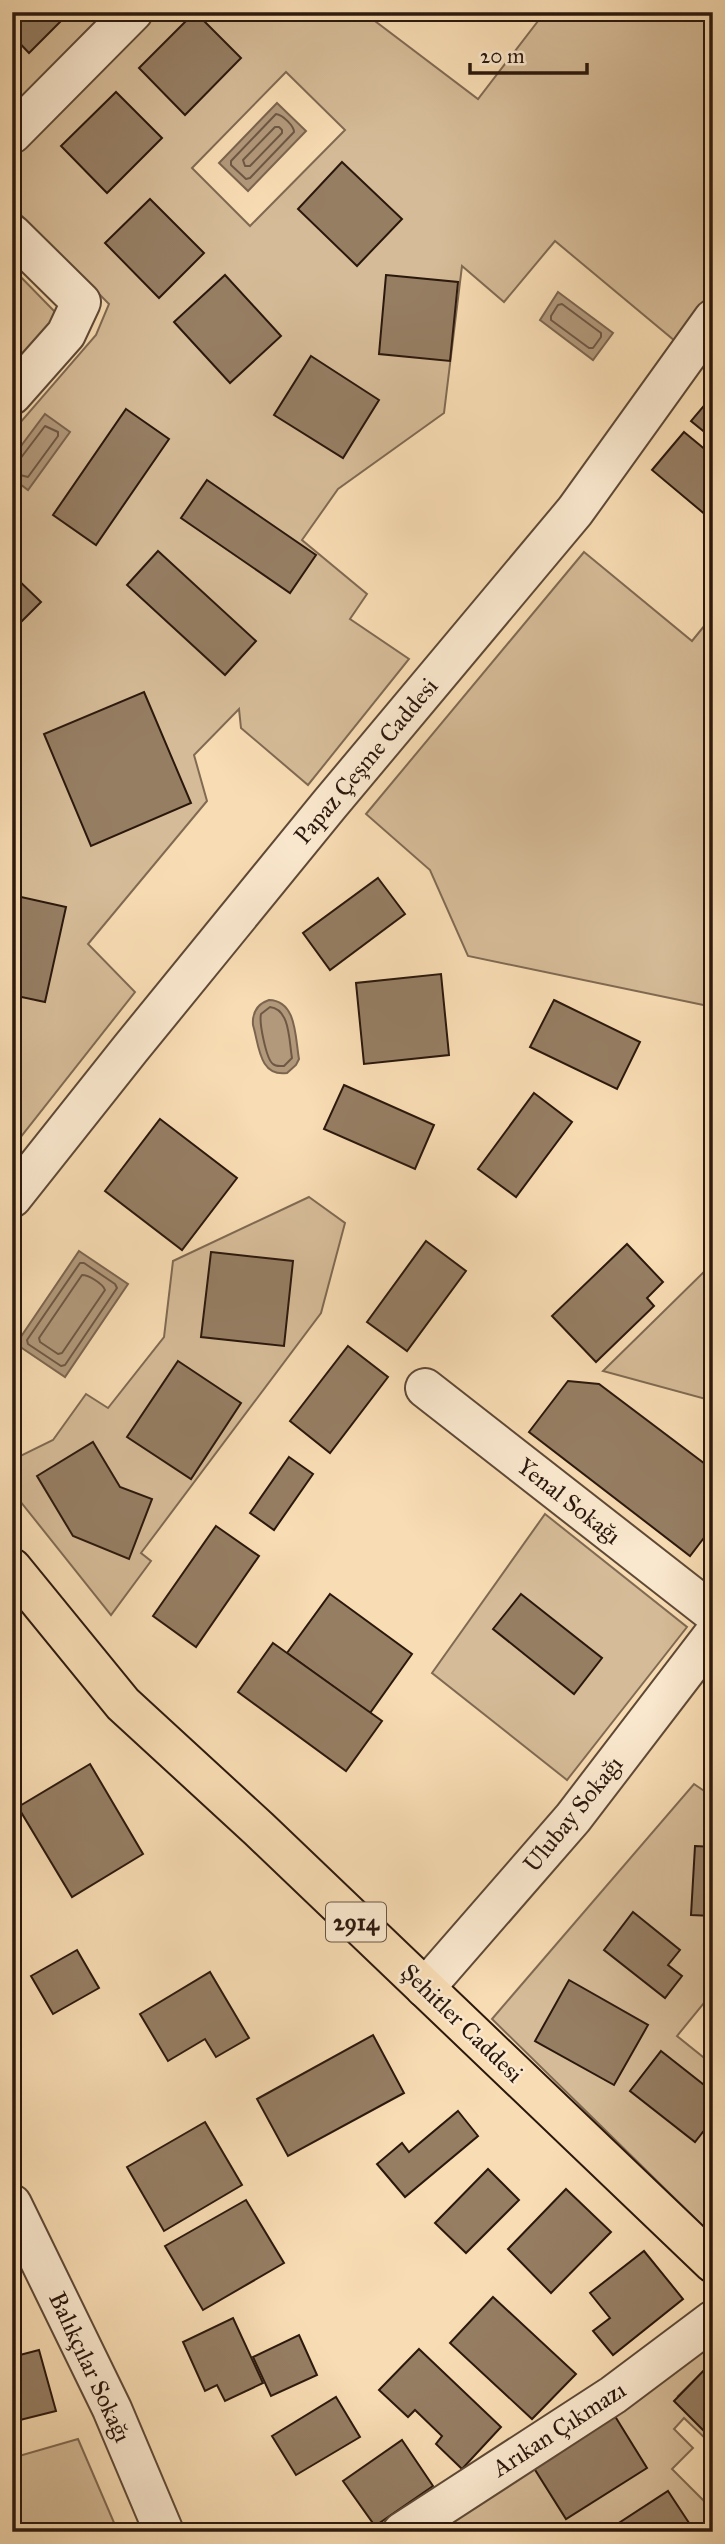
<svg xmlns="http://www.w3.org/2000/svg" width="725" height="2544" font-family="'IM FELL Great Primer',serif">
<style>
.green{fill:#d5bb97;stroke:#806a52;stroke-width:2;fill-rule:evenodd}
.water{fill:#b2997b;stroke:#7c654f;stroke-width:2}
.lines{fill:none;stroke-linecap:round;stroke-linejoin:round}
.shore{stroke:#6e5844;stroke-width:2}
.building{fill:#967e63;stroke:#2b180d;stroke-width:2}
.minor-casing{stroke:#5e4936;stroke-width:42}
.major-casing{stroke:#2b180d;stroke-width:42}
.minor{stroke:#fae8ce;stroke-width:38}
.major{stroke:#f8dcb3;stroke-width:38}
.labels{text-anchor:middle;dominant-baseline:central;stroke-width:5;stroke-linejoin:round;paint-order:stroke}
.shield{fill:#fae8ce;stroke:#695647;stroke-width:2}
.shield-label{font-size:23px;font-weight:bold;fill:#2b180d}
.street-label{font-size:24px;fill:#2b180d;stroke:#fae8ce}
</style>
<rect width="100%" height="100%" fill="#f8dcb3"/>
<filter id="stains"><feTurbulence type="fractalNoise" baseFrequency=".00286" numOctaves="4"/><feColorMatrix values="0 0 0 0 .2 0 0 0 0 .09 0 0 0 0 .02 0 0 0 .5 -.17"/></filter>
<radialGradient id="worn" r=".72"><stop offset=".6" stop-color="#630" stop-opacity="0"/><stop offset="1" stop-color="#630" stop-opacity=".3"/></radialGradient>
<g class="green">
<polygon points="12,12 105,12 12,107"/>
<path d="M156,12H363L478,99L545,12H713V288L675,341L555,241L504,302L462,266L444,413L338,489L302,540L367,594L350,619L409,659L308,785L241,728L239,709L194,755L207,801L88,944L135,992L12,1148V432L96,335L109,304L12,206V153ZM286,72L345,130L250,226L192,168Z"/>
<polygon points="12,268 58,315 12,365"/>
<polygon points="584,552 692,641 713,615 713,1007 468,956 430,870 366,814"/>
<polygon points="309,1197 345,1223 321,1313 141,1553 151,1561 111,1615 12,1491 12,1460 53,1440 86,1394 108,1408 164,1337 173,1261"/>
<polygon points="713,1263 713,1401 603,1371"/>
<polygon points="545,1514 687,1627 567,1780 432,1673"/>
<polygon points="694,1784 713,1797 713,1992 677,2036 713,2065 713,2236 492,2019"/>
<polygon points="700,2344 711,2364 678,2396 713,2431 713,2446 684,2418 674,2429 693,2448 672,2469 713,2510 713,2532 424,2532"/>
<polygon points="78,2439 118,2532 12,2532 12,2458"/>
</g>
<g class="water">
<polygon points="277,103 306,131 248,191 219,163"/>
<polygon points="558,292 613,333 593,360 540,320"/>
<polygon points="45,414 70,432 28,490 12,478 12,458"/>
<path d="M269,1000C297,1001 295,1037 299,1059L296,1065L287,1073C259,1077 259,1045 253,1025C252,1012 257,1004 269,1000Z"/>
<polygon points="79,1251 128,1284 65,1377 16,1344"/>
</g>
<g class="lines">
<g class="shore">
<path d="M276,114C283,115 294,126 294,132L250,178L246,179L231,165V161Z"/>
<polygon points="279,127 282,130 282,133 250,166 245,166 243,160 275,127"/>
<polygon points="562,304 601,333 601,337 593,348 589,348 551,320 551,316 558,305"/>
<polyline points="12,462 20,459 45,426 58,432 58,436 28,477 12,473"/>
<path d="M270,1007C290,1009 289,1041 292,1058L284,1066C280,1066 276,1067 273,1064C266,1059 259,1022 261,1014Z"/>
<polygon points="80,1263 84,1263 115,1284 117,1288 65,1365 61,1366 28,1344 27,1340"/>
<path d="M82,1275C89,1275 103,1284 105,1290L62,1353L58,1354L40,1342L39,1338Z"/>
</g>
</g>
<g class="building">
<polygon points="12,12 62,12 66,16 29,53 12,35"/>
<polygon points="195,12 241,58 185,115 139,68"/>
<polygon points="116,92 162,138 107,193 61,146"/>
<polygon points="342,162 402,219 357,266 298,209"/>
<polygon points="150,199 204,253 159,298 105,243"/>
<polygon points="225,275 281,336 230,383 174,322"/>
<polygon points="386,275 458,282 450,361 379,354"/>
<polygon points="311,356 379,400 343,458 274,415"/>
<polygon points="713,395 713,439 691,421"/>
<polygon points="126,409 169,439 96,545 53,515"/>
<polygon points="684,432 713,456 713,521 652,470"/>
<polygon points="207,480 316,555 290,593 181,518"/>
<polygon points="158,551 256,641 225,675 127,585"/>
<polygon points="12,574 41,602 12,631"/>
<polygon points="144,692 191,803 91,846 44,734"/>
<polygon points="378,878 405,914 330,970 303,933"/>
<polygon points="12,895 66,907 45,1002 12,995"/>
<polygon points="441,974 449,1055 364,1064 356,983"/>
<polygon points="554,1000 640,1042 617,1089 530,1047"/>
<polygon points="344,1085 434,1125 415,1169 324,1129"/>
<polygon points="534,1093 572,1122 516,1197 478,1169"/>
<polygon points="160,1119 237,1178 182,1250 105,1191"/>
<polygon points="426,1241 466,1271 407,1351 367,1322"/>
<polygon points="627,1244 663,1282 647,1298 654,1306 596,1362 552,1316"/>
<polygon points="211,1252 293,1261 284,1346 201,1337"/>
<polygon points="348,1346 388,1377 330,1453 290,1421"/>
<polygon points="178,1361 241,1403 191,1479 127,1437"/>
<polygon points="568,1381 599,1384 713,1470 713,1526 690,1556 529,1432"/>
<polygon points="93,1442 120,1487 152,1499 129,1559 73,1536 37,1476"/>
<polygon points="289,1457 313,1474 274,1530 250,1513"/>
<polygon points="216,1526 259,1556 196,1647 153,1616"/>
<polygon points="330,1594 412,1654 370,1713 287,1653"/>
<polygon points="521,1594 602,1658 574,1694 493,1629"/>
<polygon points="273,1643 382,1721 346,1771 238,1692"/>
<polygon points="90,1764 143,1854 72,1897 18,1807"/>
<polygon points="695,1846 713,1847 713,1916 691,1915"/>
<polygon points="633,1912 680,1950 668,1965 682,1976 665,1998 604,1950"/>
<polygon points="77,1950 99,1988 53,2014 31,1976"/>
<polygon points="210,1972 249,2038 216,2057 205,2039 168,2061 140,2014"/>
<polygon points="569,1980 648,2025 614,2085 535,2041"/>
<polygon points="373,2035 404,2093 288,2156 257,2099"/>
<polygon points="661,2051 713,2092 713,2119 695,2142 630,2091"/>
<polygon points="458,2111 478,2136 405,2197 377,2164 402,2143 409,2152"/>
<polygon points="205,2122 242,2185 164,2231 127,2167"/>
<polygon points="488,2169 519,2200 466,2253 435,2223"/>
<polygon points="566,2189 611,2232 551,2293 508,2249"/>
<polygon points="246,2200 284,2263 203,2310 165,2246"/>
<polygon points="644,2251 683,2299 613,2355 593,2331 610,2318 590,2293"/>
<polygon points="493,2297 576,2374 532,2419 450,2343"/>
<polygon points="233,2318 263,2383 225,2401 217,2385 205,2391 183,2342"/>
<polygon points="299,2335 317,2375 271,2396 253,2357"/>
<polygon points="419,2349 501,2427 462,2469 436,2444 442,2436 415,2410 408,2417 379,2390"/>
<polygon points="39,2350 56,2411 12,2422 12,2357"/>
<polygon points="713,2361 713,2428 707,2434 674,2401"/>
<polygon points="336,2397 360,2437 296,2475 272,2436"/>
<polygon points="613,2413 647,2468 566,2519 532,2465"/>
<polygon points="402,2440 433,2486 375,2526 343,2481"/>
<polygon points="668,2491 695,2532 605,2532"/>
</g>
<g class="lines">
<g class="minor-casing">
<g id="minor">
<polyline points="12,134 133,12"/>
<polyline points="12,234 81,302 66,334 12,395"/>
<polyline points="12,1198 131,1048 329,805 575,511 713,319"/>
<polyline points="425,1388 713,1613"/>
<polyline points="425,1988 573,1818 713,1635"/>
<polyline points="12,2204 112,2409 164,2532"/>
<polyline points="402,2532 613,2395 713,2320"/>
</g>
</g>
<g class="major-casing">
<polyline id="major" points="12,1568 123,1704 259,1829 713,2263"/>
</g>
<use href="#minor" class="minor"/>
<use href="#major" class="major"/>
</g>
<g class="labels">
<rect class="shield" x="326" y="1902.5" width="60" height="39" rx="5"/>
<g class="shield-label">
<text x="356" y="1922">2914</text>
</g>
<g class="street-label">
<text transform="translate(366 761) rotate(-50)">Papaz Çeşme Caddesi</text>
<text transform="translate(569 1501) rotate(38)">Yenal Sokağı</text>
<text transform="translate(573 1814) rotate(-51)">Ulubay Sokağı</text>
<text transform="translate(462 2023) rotate(44)">Şehitler Caddesi</text>
<text transform="translate(90 2367) rotate(65)">Balıkçılar Sokağı</text>
<text transform="translate(559 2429) rotate(-33)">Arıkan Çıkmazı</text>
</g>
</g>
<rect width="725" height="2544" fill="none" stroke="#f8dcb3" stroke-width="42"/>
<rect x="14" y="14" width="697" height="2516" fill="none" stroke="#2b180d" stroke-width="3.5"/>
<rect x="21" y="21" width="683" height="2502" fill="none" stroke="#2b180d" stroke-width="2"/>
<path d="M470 63v10h117v-10" fill="none" stroke="#2b180d" stroke-width="3.5"/>
<text x="480" y="63" font-size="21" fill="#2b180d" stroke="#fae8ce" stroke-width="5" paint-order="stroke">20 m</text>
<rect width="100%" height="100%" filter="url(#stains)"/>
<rect width="100%" height="100%" fill="url(#worn)"/>
</svg>
